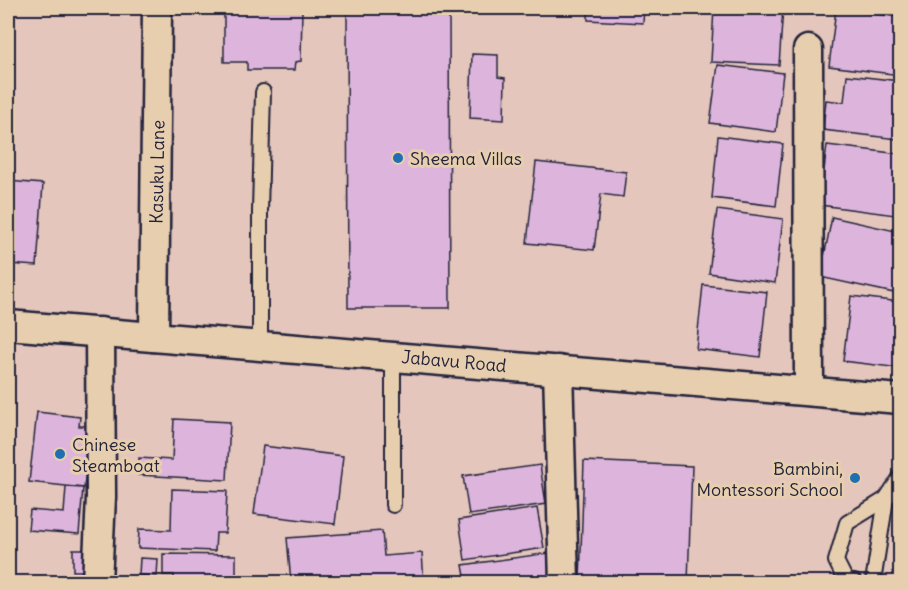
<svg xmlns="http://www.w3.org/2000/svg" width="908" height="590" font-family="Delius,sans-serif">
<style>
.building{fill:#ddb5dc;stroke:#22223b;stroke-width:1.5}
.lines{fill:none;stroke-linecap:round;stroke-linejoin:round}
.lane-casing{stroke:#22223b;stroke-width:18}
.street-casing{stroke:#22223b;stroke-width:33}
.lane{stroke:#e7ceaf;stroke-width:14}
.street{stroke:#e7ceaf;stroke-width:28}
.poi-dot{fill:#1f6fb2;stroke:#e7ceaf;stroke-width:2}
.labels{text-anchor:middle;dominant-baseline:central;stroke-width:6;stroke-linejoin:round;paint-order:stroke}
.poi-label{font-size:18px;fill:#22223b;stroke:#e7ceaf;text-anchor:start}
.street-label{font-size:18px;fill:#22223b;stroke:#e7ceaf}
</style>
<rect width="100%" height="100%" fill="#e4c6bc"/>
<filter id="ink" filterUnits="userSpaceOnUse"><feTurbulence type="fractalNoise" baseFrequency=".0167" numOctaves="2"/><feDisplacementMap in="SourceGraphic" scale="12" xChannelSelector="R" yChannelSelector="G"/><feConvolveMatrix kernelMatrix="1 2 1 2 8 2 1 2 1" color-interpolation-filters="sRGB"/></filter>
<g filter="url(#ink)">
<g class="building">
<polygon points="224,8 302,8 301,61 295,62 294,70 247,70 247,62 224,62"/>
<polygon points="347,8 449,8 450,308 348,308"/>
<polygon points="588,8 644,8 643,23 588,20"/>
<polygon points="714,8 783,8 779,65 711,62"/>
<polygon points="836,9 900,17 900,75 829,66"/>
<polygon points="472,54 498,55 498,77 505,78 504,120 470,118"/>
<polygon points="718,65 783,73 776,132 710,123"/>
<polygon points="847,75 900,81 900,114 897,139 823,130 826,100 844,102"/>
<polygon points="718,136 783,144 776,206 712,198"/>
<polygon points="827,145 900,154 895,215 820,205"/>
<polygon points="536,162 626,172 623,197 601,194 594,250 527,243"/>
<polygon points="8,181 43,184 37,266 8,264"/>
<polygon points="717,210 783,219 775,283 709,273"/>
<polygon points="832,217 900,232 900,261 894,293 820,277"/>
<polygon points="703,285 767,292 760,357 696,349"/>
<polygon points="851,296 900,302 900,368 843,361"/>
<polygon points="37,412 80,417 79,426 90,426 84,488 29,482"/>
<polygon points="174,419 230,422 227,480 138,475 139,458 172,460"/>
<polygon points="263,446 343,456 335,524 254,514"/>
<polygon points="584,461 692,466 688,582 580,582"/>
<polygon points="540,465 546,504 469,515 463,476"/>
<polygon points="66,487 83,488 79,534 28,530 30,510 64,513"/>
<polygon points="172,489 227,491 225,533 216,533 215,551 138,548 139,529 171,530"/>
<polygon points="537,508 544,548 465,560 459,520"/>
<polygon points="382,531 384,556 422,553 424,582 291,582 287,538"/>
<polygon points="73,549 91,549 91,576 83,576 81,571 73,571"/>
<polygon points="549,553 553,582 466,582 463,565"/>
<polygon points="163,554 236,555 236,582 174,582 174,575 163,575"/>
<polygon points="140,558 158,559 157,576 139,575"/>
<polygon points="35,576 73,578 73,582 35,582"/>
</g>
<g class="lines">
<g class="lane-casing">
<g id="lane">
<polyline points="260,345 260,211 263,92"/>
<polyline points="393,356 393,505"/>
<polyline points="854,582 846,581 836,561 847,523 886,499 900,478"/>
<polyline points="873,582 886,499"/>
</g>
</g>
<g class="street-casing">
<g id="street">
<polyline points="808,50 809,391"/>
<polyline points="8,325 900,399"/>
<polyline points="154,337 157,8"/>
<polyline points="558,370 564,582"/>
<polyline points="97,582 101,497 100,332"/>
</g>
</g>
<use href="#lane" class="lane"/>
<use href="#street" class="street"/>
</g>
</g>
<g class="poi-dot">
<circle cx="398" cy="158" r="6"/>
<circle cx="60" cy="454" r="6"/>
<circle cx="855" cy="478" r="6"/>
</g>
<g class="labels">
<g class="poi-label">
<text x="410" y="158">Sheema Villas</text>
<text x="72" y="444">Chinese<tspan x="72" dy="21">Steamboat</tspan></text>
<text x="843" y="468" text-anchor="end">Bambini,<tspan x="843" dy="21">Montessori School</tspan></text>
</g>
<g class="street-label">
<text transform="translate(157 172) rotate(-89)">Kasuku Lane</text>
<text transform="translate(454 361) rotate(5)">Jabavu Road</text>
</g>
</g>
<rect width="908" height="590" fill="none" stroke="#e7ceaf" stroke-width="30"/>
<rect x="15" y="15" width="878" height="560" fill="none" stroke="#22223b" stroke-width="2" filter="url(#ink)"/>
</svg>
